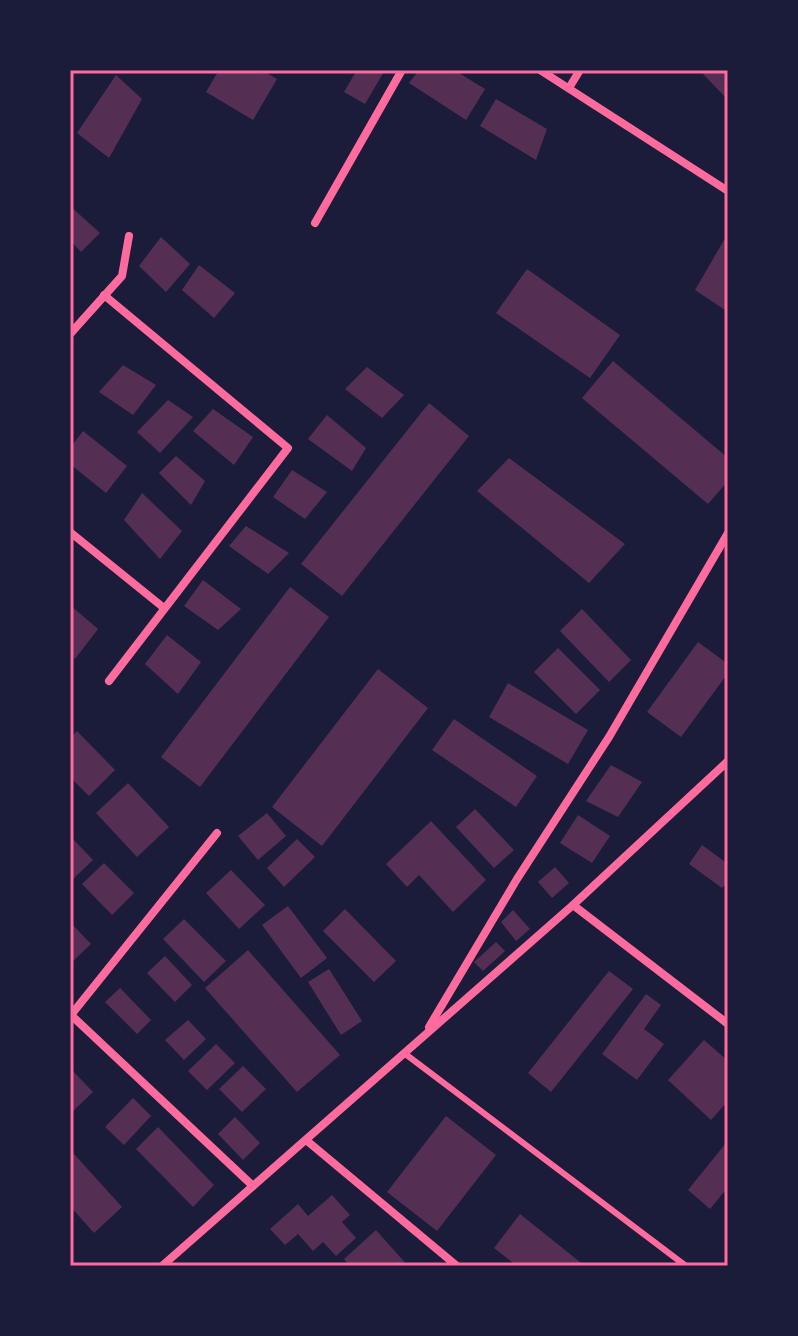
<svg xmlns="http://www.w3.org/2000/svg" width="798" height="1336" font-family="Arial,sans-serif">
<style>
.building{fill:#542f53}
.lines{fill:none;stroke-linecap:round;stroke-linejoin:round}
.service{stroke:#ff6b9d;stroke-width:6}
.minor{stroke:#ff6b9d;stroke-width:8}
.neatline{fill:none;stroke:#ff6b9d;stroke-width:3}
</style>
<rect width="100%" height="100%" fill="#1b1b3a"/>
<g class="building">
<polygon points="219,70 262,70 277,79 253,120 206,92"/>
<polygon points="357,70 385,70 365,104 344,92"/>
<polygon points="419,70 454,70 485,89 466,120 409,83"/>
<polygon points="708,70 728,70 728,100 703,74"/>
<polygon points="116,75 142,99 109,158 77,133"/>
<polygon points="496,99 547,129 536,160 480,126"/>
<polygon points="70,206 100,233 81,252 70,240"/>
<polygon points="161,237 190,264 166,292 139,266"/>
<polygon points="724,240 728,243 728,312 695,290"/>
<polygon points="199,265 235,293 214,318 182,290"/>
<polygon points="527,269 620,335 590,378 496,313"/>
<polygon points="613,361 728,458 728,481 708,504 582,398"/>
<polygon points="123,365 156,385 133,415 99,392"/>
<polygon points="367,367 404,395 382,418 345,389"/>
<polygon points="168,400 193,417 160,453 137,432"/>
<polygon points="429,403 469,436 342,596 301,564"/>
<polygon points="213,409 253,437 234,465 193,431"/>
<polygon points="327,415 366,448 352,471 308,439"/>
<polygon points="83,431 127,466 106,493 70,464 70,448"/>
<polygon points="176,456 205,481 191,505 159,473"/>
<polygon points="509,458 625,544 589,583 477,491"/>
<polygon points="292,470 327,492 305,519 273,497"/>
<polygon points="142,493 182,531 160,559 124,520"/>
<polygon points="246,526 289,553 268,574 229,546"/>
<polygon points="203,580 241,609 218,630 184,606"/>
<polygon points="290,587 329,617 200,787 161,757"/>
<polygon points="70,605 98,629 75,659 70,654"/>
<polygon points="582,609 631,660 609,682 560,631"/>
<polygon points="167,635 201,662 178,694 145,664"/>
<polygon points="698,642 728,664 728,673 681,737 647,712"/>
<polygon points="558,648 600,690 576,714 534,672"/>
<polygon points="378,669 428,708 322,846 272,807"/>
<polygon points="508,683 588,730 568,764 489,717"/>
<polygon points="454,719 537,776 516,807 432,750"/>
<polygon points="77,731 115,770 89,796 70,777 70,738"/>
<polygon points="611,765 642,782 618,817 586,801"/>
<polygon points="128,783 169,827 137,857 96,813"/>
<polygon points="475,809 514,850 494,868 456,827"/>
<polygon points="267,813 286,836 258,860 238,836"/>
<polygon points="578,815 610,836 592,863 560,843"/>
<polygon points="431,821 486,880 453,912 419,875 407,887 386,864"/>
<polygon points="72,838 93,860 70,882 70,840"/>
<polygon points="297,839 315,857 284,887 267,868"/>
<polygon points="702,845 728,864 728,881 722,888 689,864"/>
<polygon points="104,863 134,893 112,915 82,884"/>
<polygon points="555,867 569,883 552,898 538,882"/>
<polygon points="231,870 265,905 239,929 206,893"/>
<polygon points="288,906 327,958 301,978 262,925"/>
<polygon points="345,909 396,961 374,982 323,931"/>
<polygon points="513,910 530,929 516,941 501,922"/>
<polygon points="184,919 226,961 204,982 163,939"/>
<polygon points="70,922 91,944 70,964"/>
<polygon points="496,942 505,951 483,971 474,962"/>
<polygon points="248,950 340,1055 297,1092 205,988"/>
<polygon points="165,956 192,985 175,1002 147,973"/>
<polygon points="329,969 362,1021 341,1035 308,982"/>
<polygon points="609,971 633,989 551,1092 528,1073"/>
<polygon points="120,988 151,1020 137,1034 105,1002"/>
<polygon points="646,994 661,1005 644,1029 664,1044 637,1080 602,1054"/>
<polygon points="188,1020 206,1039 184,1060 165,1040"/>
<polygon points="704,1040 728,1061 728,1101 711,1120 668,1080"/>
<polygon points="216,1044 235,1063 207,1090 188,1071"/>
<polygon points="243,1066 266,1089 242,1112 219,1089"/>
<polygon points="70,1068 93,1092 70,1114"/>
<polygon points="133,1098 151,1116 124,1145 105,1127"/>
<polygon points="446,1116 496,1155 437,1231 387,1192"/>
<polygon points="235,1117 260,1143 243,1160 218,1134"/>
<polygon points="158,1127 214,1185 193,1207 136,1149"/>
<polygon points="726,1143 728,1145 728,1187 710,1209 688,1190"/>
<polygon points="74,1154 122,1207 94,1233 70,1206 70,1158"/>
<polygon points="332,1195 350,1215 342,1222 356,1238 336,1256 323,1242 313,1251 298,1234 285,1245 270,1229 298,1204 308,1216"/>
<polygon points="520,1214 585,1266 517,1266 494,1248"/>
<polygon points="376,1230 408,1266 350,1266 344,1259"/>
</g>
<g class="lines">
<polyline class="service" points="404,1053 686,1266"/>
<g class="minor">
<polyline points="540,70 728,191"/>
<polyline points="569,88 580,70"/>
<polyline points="315,223 402,70"/>
<polyline points="104,295 288,448 109,681"/>
<polyline points="70,334 122,276 129,236"/>
<polyline points="70,532 164,608"/>
<polyline points="573,905 728,1024"/>
<polyline points="70,1014 253,1186"/>
<polyline points="71,1015 217,833"/>
<polyline points="429,1027 517,879 609,737 728,533"/>
<polyline points="306,1140 457,1266"/>
<polyline points="162,1266 573,905 728,761"/>
</g>
</g>
<rect width="798" height="1336" fill="none" stroke="#1b1b3a" stroke-width="144"/>
<rect x="72" y="72" width="654" height="1192" class="neatline"/>
</svg>
